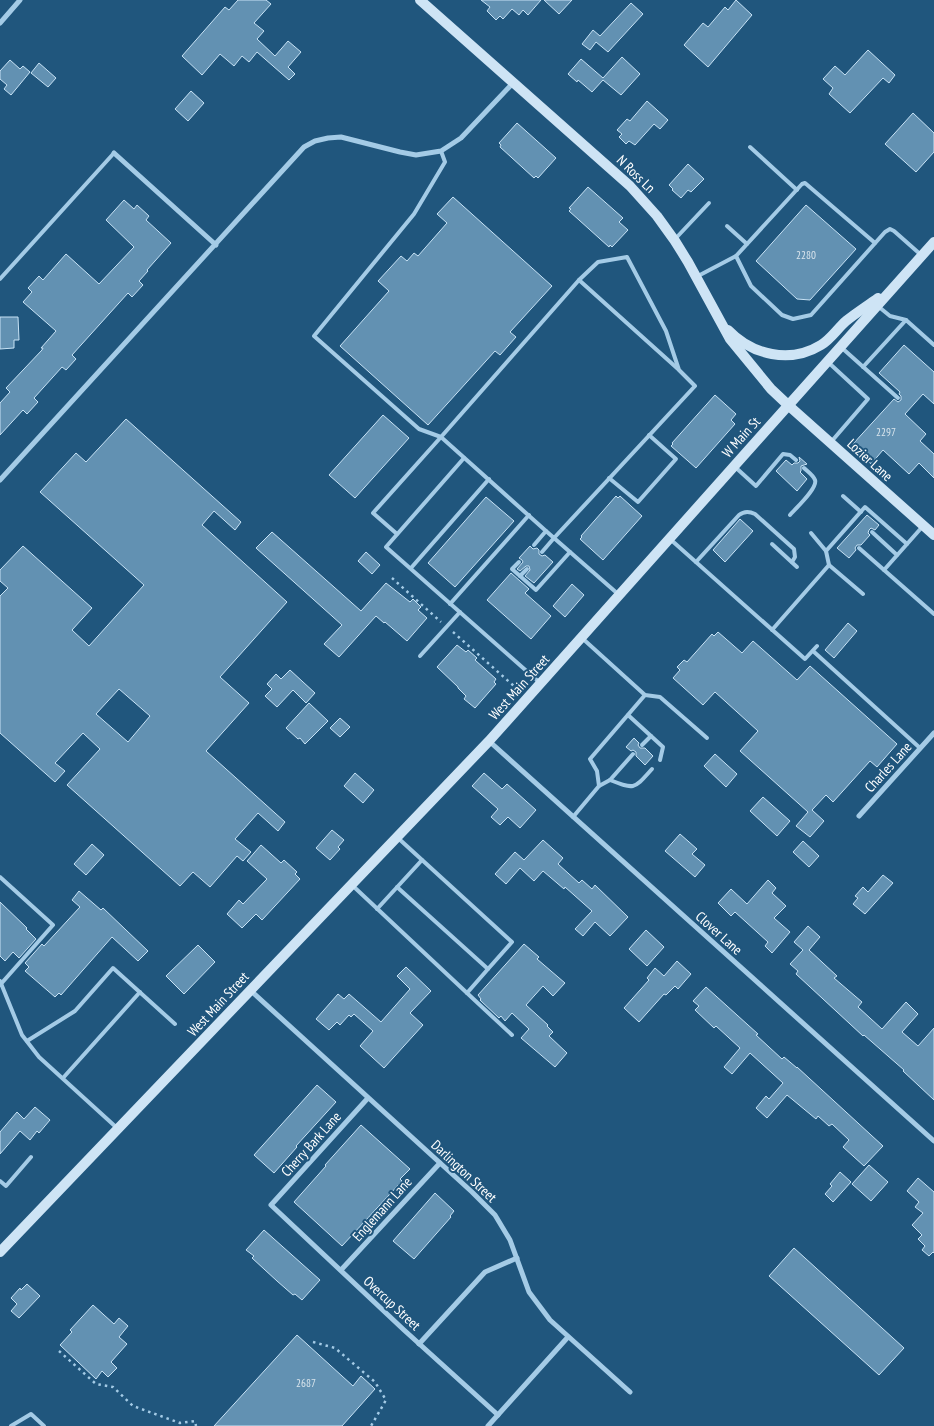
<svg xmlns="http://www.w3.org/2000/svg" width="934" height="1426" font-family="'PT Sans Narrow',sans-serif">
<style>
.building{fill:#6291b2;stroke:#c7e2f5;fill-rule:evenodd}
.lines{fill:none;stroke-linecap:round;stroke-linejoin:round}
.path{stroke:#a4cbe6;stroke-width:2.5;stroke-dasharray:2.5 4;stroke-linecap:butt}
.service{stroke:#a4cbe6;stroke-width:4}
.minor{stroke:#a4cbe6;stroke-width:5}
.secondary{stroke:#cee4f5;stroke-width:10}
.labels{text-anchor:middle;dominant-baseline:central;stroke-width:4;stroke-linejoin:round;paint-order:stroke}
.number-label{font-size:11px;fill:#d8e4ec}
.street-label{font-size:14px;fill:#fff;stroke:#20567d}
</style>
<rect width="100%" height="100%" fill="#20567d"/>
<g class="building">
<polygon points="238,0 266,0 271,4 254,23 264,31 257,39 275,56 288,41 301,52 288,67 295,74 289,80 257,52 249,62 242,56 234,66 220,54 202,75 182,56 225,7 229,10"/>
<polygon points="481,0 541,0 528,15 523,10 519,15 512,9 503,19 500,16 496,20 487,11 490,7"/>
<polygon points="544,0 572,0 559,14"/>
<polygon points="736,0 752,15 708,67 684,45 703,23 708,27 725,7 728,10"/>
<polygon points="631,3 643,14 608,52 596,42 590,50 582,44 593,30 600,36"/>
<polygon points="868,50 895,75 889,83 883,78 850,113 829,94 833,88 823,79 835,66 845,75"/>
<polygon points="622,57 640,74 621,95 603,80 592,92 578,80 577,82 568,74 581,59 603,78"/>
<polygon points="10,60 20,69 23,66 30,72 11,95 4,89 7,85 0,79 0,71"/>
<polygon points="39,63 56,78 48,87 31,73"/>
<polygon points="191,91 204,103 188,121 175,109"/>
<polygon points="647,101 668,120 660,129 654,124 635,145 629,141 626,144 619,137 622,134 617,130 627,119 630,121"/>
<polygon points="913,113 934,133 934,152 916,172 885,144"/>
<polygon points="517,123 556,158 538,178 536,176 534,178 500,147 501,145 499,143"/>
<polygon points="688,164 704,179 691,192 688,190 681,198 672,190 673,189 669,185"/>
<polygon points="588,187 623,218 619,222 628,230 612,247 610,245 609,247 569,211 571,209 569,208"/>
<polygon points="453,197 552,286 510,332 516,337 500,355 495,351 428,425 340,346 389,291 378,281 401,256 407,261 414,253 418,256 447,223 437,214"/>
<polygon points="124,200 134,209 137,205 149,216 146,220 171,243 147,270 148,271 139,281 143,285 132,297 128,293 72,355 76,359 66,370 62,367 34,398 38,402 27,414 23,410 0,435 0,403 10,392 6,388 42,350 43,348 41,348 56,331 23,302 32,292 28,288 39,276 43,280 66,254 99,284 134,247 106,220"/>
<polygon points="806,205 856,249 810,300 797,299 756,261"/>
<polygon points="0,317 18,317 19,340 14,340 14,348 0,349"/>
<polygon points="904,345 934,372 934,404 923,394 905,414 926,434 920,441 934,454 934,478 919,463 909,474 883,450 871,464 854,448 852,445 894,399 898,402 901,400 901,396 899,394 900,392 879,373"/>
<polygon points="715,395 736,414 731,420 735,424 696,468 671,446 673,444 672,443"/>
<polygon points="383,415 409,438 355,498 329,475"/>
<path d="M126,419L241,522L235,530L214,511L202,525L287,602L220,677L249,703L206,751L285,822L278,831L258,813L235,839L251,852L243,861L237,856L210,887L193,872L180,886L67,785L100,749L83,733L55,763L65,771L55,782L0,733V596L8,588L0,581V570L23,546L92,608L72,630L89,646L144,585L40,492L76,453L86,462ZM119,689L150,716L128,742L96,714Z"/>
<polygon points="799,457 807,464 801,466 801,471 800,472 807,479 797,491 776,471 786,460 792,465 794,463 798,463 800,461"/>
<polygon points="616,496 618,498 620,496 642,516 603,560 580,539 582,537 581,536"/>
<polygon points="486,497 514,521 455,587 428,563"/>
<polygon points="867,515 879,525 875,530 871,528 869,530 868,533 870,535 861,545 857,545 855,548 856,550 849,558 837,548"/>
<polygon points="740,519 753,531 725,562 713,550"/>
<polygon points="272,532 361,611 386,583 410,602 413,599 421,607 418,610 427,618 407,641 385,622 384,623 376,616 339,657 324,644 342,625 256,548"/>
<polygon points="530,546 533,549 537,548 539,550 539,554 542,556 545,555 553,562 534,583 525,576 530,570 529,566 526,566 520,571 517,569 523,562 522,560 519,558"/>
<polygon points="366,552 380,565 372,574 358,561"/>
<polygon points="511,573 529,589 525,593 551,616 531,639 487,600"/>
<polygon points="572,584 584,595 565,617 553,606"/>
<polygon points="848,623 857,631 834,658 825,650"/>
<polygon points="718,632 742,653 753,641 797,680 810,666 897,744 877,767 870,761 833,802 826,795 812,810 824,821 810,837 796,826 808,812 740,751 758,731 715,692 703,705 673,678 680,670 677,667 684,660 687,662 712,634 714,636"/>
<polygon points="457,645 466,652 468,650 477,658 475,660 496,679 494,682 496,684 475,708 464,699 466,696 458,688 458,687 437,667"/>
<polygon points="290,670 315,693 306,703 293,690 277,707 265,696 272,689 267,684 276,674 281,679"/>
<polygon points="309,703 328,721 305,744 300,738 298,739 286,728"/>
<polygon points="340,718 350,727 340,737 330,728"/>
<polygon points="634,738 639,743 638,745 640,748 645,748 653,756 645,765 636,756 636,752 633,750 631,751 626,747"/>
<polygon points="715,754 737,774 726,787 704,766"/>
<polygon points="355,773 374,790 363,803 344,786"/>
<polygon points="484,773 502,789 507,784 536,810 520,828 508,817 500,825 491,817 498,809 472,786"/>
<polygon points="763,797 790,821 777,836 750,811"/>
<polygon points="332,830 344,840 338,847 340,849 330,860 316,848"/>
<polygon points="680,834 697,849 692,854 705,865 695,877 665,851"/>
<polygon points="543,840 563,858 558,864 579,883 582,880 592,889 595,885 628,917 610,936 595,922 583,936 575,929 592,911 565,887 564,889 543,871 534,881 520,868 506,884 495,874 515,852 524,860"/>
<polygon points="803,841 819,856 809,867 793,852"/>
<polygon points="92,844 104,855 86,875 74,864"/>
<polygon points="261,845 281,863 284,860 297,872 295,874 300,879 262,920 256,914 242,928 227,914 239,900 243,904 267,879 247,861"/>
<polygon points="883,875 893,883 865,914 853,904 858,898 855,896 863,887 868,892"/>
<polygon points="768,880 776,888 772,893 786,906 774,918 790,932 772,953 765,946 768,942 735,912 731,916 718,903 731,889 747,904"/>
<polygon points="79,891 101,910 103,908 148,951 138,961 112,937 61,995 59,993 55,997 25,971 29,967 25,963 42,944 44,946 80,907 72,900"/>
<polygon points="0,902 27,928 26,929 36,939 19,958 13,952 5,961 0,956"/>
<polygon points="808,926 820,937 809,950 837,976 834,978 862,1002 858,1007 882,1029 906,1002 918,1014 902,1032 918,1046 934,1028 934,1100 903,1071 904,1070 864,1035 863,1036 796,974 798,971 790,964 803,950 794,942"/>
<polygon points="646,930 664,947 647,966 629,949"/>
<polygon points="524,944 539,957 537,959 565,983 553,996 543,986 526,1005 548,1025 547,1026 553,1032 549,1036 567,1053 555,1067 521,1038 529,1029 512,1013 505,1021 501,1016 499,1018 480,1000 481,999 478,995"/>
<polygon points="198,945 215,962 184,994 166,976"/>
<polygon points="677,961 691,974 678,989 675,986 666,995 664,994 639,1022 624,1008 649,980 647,978 655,968 664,976"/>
<polygon points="406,967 431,991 410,1013 423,1025 384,1068 360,1046 373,1031 354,1014 351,1017 349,1015 340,1025 337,1022 329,1030 316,1019 338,994 344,999 349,994 381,1022 410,989 397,976"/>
<polygon points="706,987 758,1034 756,1035 782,1059 784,1057 797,1068 797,1067 883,1146 864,1166 843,1147 849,1140 832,1124 829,1126 818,1116 816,1119 787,1095 767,1118 756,1108 766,1096 769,1099 783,1083 750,1053 732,1074 724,1067 740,1048 716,1026 714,1028 695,1010 699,1006 693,1001"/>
<polygon points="317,1085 336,1102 296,1146 297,1147 274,1173 254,1155"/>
<polygon points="35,1107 50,1120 39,1133 37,1131 30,1140 20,1131 0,1154 0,1132 17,1112 24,1119"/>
<polygon points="361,1125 410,1169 400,1179 402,1181 342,1246 294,1202 326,1166 325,1165"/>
<polygon points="869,1165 888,1182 871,1201 852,1184"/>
<polygon points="840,1172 851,1182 833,1202 825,1194 832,1186 830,1184"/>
<polygon points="918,1178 934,1192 934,1253 933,1252 929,1256 922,1250 925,1246 918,1239 922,1235 912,1225 923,1213 915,1207 919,1202 907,1191"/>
<polygon points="435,1193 454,1211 450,1216 451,1217 414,1259 393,1241"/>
<polygon points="264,1230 320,1280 302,1300 295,1294 293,1295 277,1281 252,1258 254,1256 246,1250"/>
<polygon points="794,1248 904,1348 879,1375 769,1276"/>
<polygon points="27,1284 40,1296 19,1318 11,1311 17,1304 11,1298 20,1288 21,1290"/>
<polygon points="93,1305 114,1324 119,1318 128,1326 119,1337 127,1344 111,1362 117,1368 108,1377 102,1371 96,1379 60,1345 72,1332 70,1330"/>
<polygon points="297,1335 353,1386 361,1376 375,1389 342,1426 214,1426"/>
</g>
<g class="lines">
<g class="path">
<polyline points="392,578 441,622"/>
<polyline points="453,632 515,687"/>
<polyline points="313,1342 335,1348 375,1382 386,1400 371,1426"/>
<polyline points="59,1351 96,1384 113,1387 133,1406 180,1423 195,1421 196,1426"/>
</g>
<g class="service">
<polyline points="750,147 797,190"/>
<polyline points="727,226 747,244"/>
<polyline points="676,238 709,203"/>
<polyline points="736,256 751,286 782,315 793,319 811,315 885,232 890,229 894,231 920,254"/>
<polyline points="698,276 736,256 802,184 805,183 875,243"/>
<polyline points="0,279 114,153"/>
<polyline points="579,280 678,369"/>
<polyline points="879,307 890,316 906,320"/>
<polyline points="842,348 898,398"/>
<polyline points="829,363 868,399 831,442"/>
<polyline points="863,367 906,320 934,345"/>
<polyline points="464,458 386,547 539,682"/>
<polyline points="734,466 756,486 783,454 790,455 796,460"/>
<polyline points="609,478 638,502 676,459 649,435"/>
<polyline points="843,496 861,512"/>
<path d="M790,515C796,508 818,488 815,480C813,475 807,471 804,468"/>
<polyline points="872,532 897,555"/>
<polyline points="811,533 826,551"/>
<polyline points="397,534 373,513 441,437 419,429 314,336 414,214 445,162 441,151"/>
<polyline points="670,539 805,659 817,646"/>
<polyline points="772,544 797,567"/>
<polyline points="534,545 546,531"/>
<polyline points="859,548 934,614"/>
<polyline points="542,552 554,538 695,386 679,370 666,331 627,257 598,262 579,280 441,437 546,531 618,594"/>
<polyline points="519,562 512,569 536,590 570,552"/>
<path d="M696,562L739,515C744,511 749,511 755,514L794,549L795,557L792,562"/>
<polyline points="411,568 489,479"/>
<polyline points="884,570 923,526"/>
<polyline points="520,576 527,569"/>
<polyline points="863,594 829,565 826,551 865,507 907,544"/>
<polyline points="450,604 529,515"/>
<polyline points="772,630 829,565"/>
<polyline points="582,638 645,695 660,697 707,738"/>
<polyline points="813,651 920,748"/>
<polyline points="420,656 460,612"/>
<polyline points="628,715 663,747 660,760"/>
<polyline points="642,745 651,736"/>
<path d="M610,780C635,790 634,789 652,769"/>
<polyline points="599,786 610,780 633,754"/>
<polyline points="573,817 599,786 597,771 590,759 645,695"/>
<polyline points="0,877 53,925 0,985"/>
<polyline points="353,886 467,993"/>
<polyline points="397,887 488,969 512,942 398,838"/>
<polyline points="377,909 422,860"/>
<polyline points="488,969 467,993 512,1035"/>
<polyline points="0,981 22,1035 39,1057 117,1128"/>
<polyline points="27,1041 75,1011 113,968 175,1024"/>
<polyline points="63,1078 140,992"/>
<polyline points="0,1181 6,1186 31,1157"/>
<polyline points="11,1426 31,1414 44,1426"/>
</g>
<g class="minor">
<polyline points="0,23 20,0"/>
<polyline points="114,153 216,245"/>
<polyline points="0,480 304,147 315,141 328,138 341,137 400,152 416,155 441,151 461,138 513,83"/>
<polyline points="489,741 934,1141"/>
<polyline points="859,816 934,733"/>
<polyline points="250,990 472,1192 495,1215 510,1240 529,1292 550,1320 630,1392"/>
<polyline points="368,1098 271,1205 404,1330 498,1415"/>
<polyline points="341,1270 440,1163"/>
<polyline points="419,1344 485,1272 517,1258"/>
<polyline points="488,1426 568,1337"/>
</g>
<g class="secondary">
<polyline points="420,0 630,186 657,216 675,241 688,262 730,339 771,389 788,405 934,535"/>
<path d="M728,330C752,355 790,364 821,345C831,339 837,329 846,321C856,313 867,306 878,298"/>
<polyline points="0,1252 489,741 934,242"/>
</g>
</g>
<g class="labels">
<g class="number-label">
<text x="806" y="255">2280</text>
<text x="886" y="432">2297</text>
<text x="306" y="1383">2687</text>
</g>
<g class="street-label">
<text transform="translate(636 174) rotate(44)">N Ross Ln</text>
<text transform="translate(741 437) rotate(-48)">W Main St</text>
<text transform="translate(870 460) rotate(42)">Lozier Lane</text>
<text transform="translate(519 687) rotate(-48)">West Main Street</text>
<text transform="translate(888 767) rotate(-48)">Charles Lane</text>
<text transform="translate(719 933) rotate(42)">Clover Lane</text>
<text transform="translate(218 1004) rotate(-47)">West Main Street</text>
<text transform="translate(311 1144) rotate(-48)">Cherry Bark Lane</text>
<text transform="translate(464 1171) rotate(43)">Darlington Street</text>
<text transform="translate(382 1209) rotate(-48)">Englemann Lane</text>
<text transform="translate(392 1303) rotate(43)">Overcup Street</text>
</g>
</g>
</svg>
